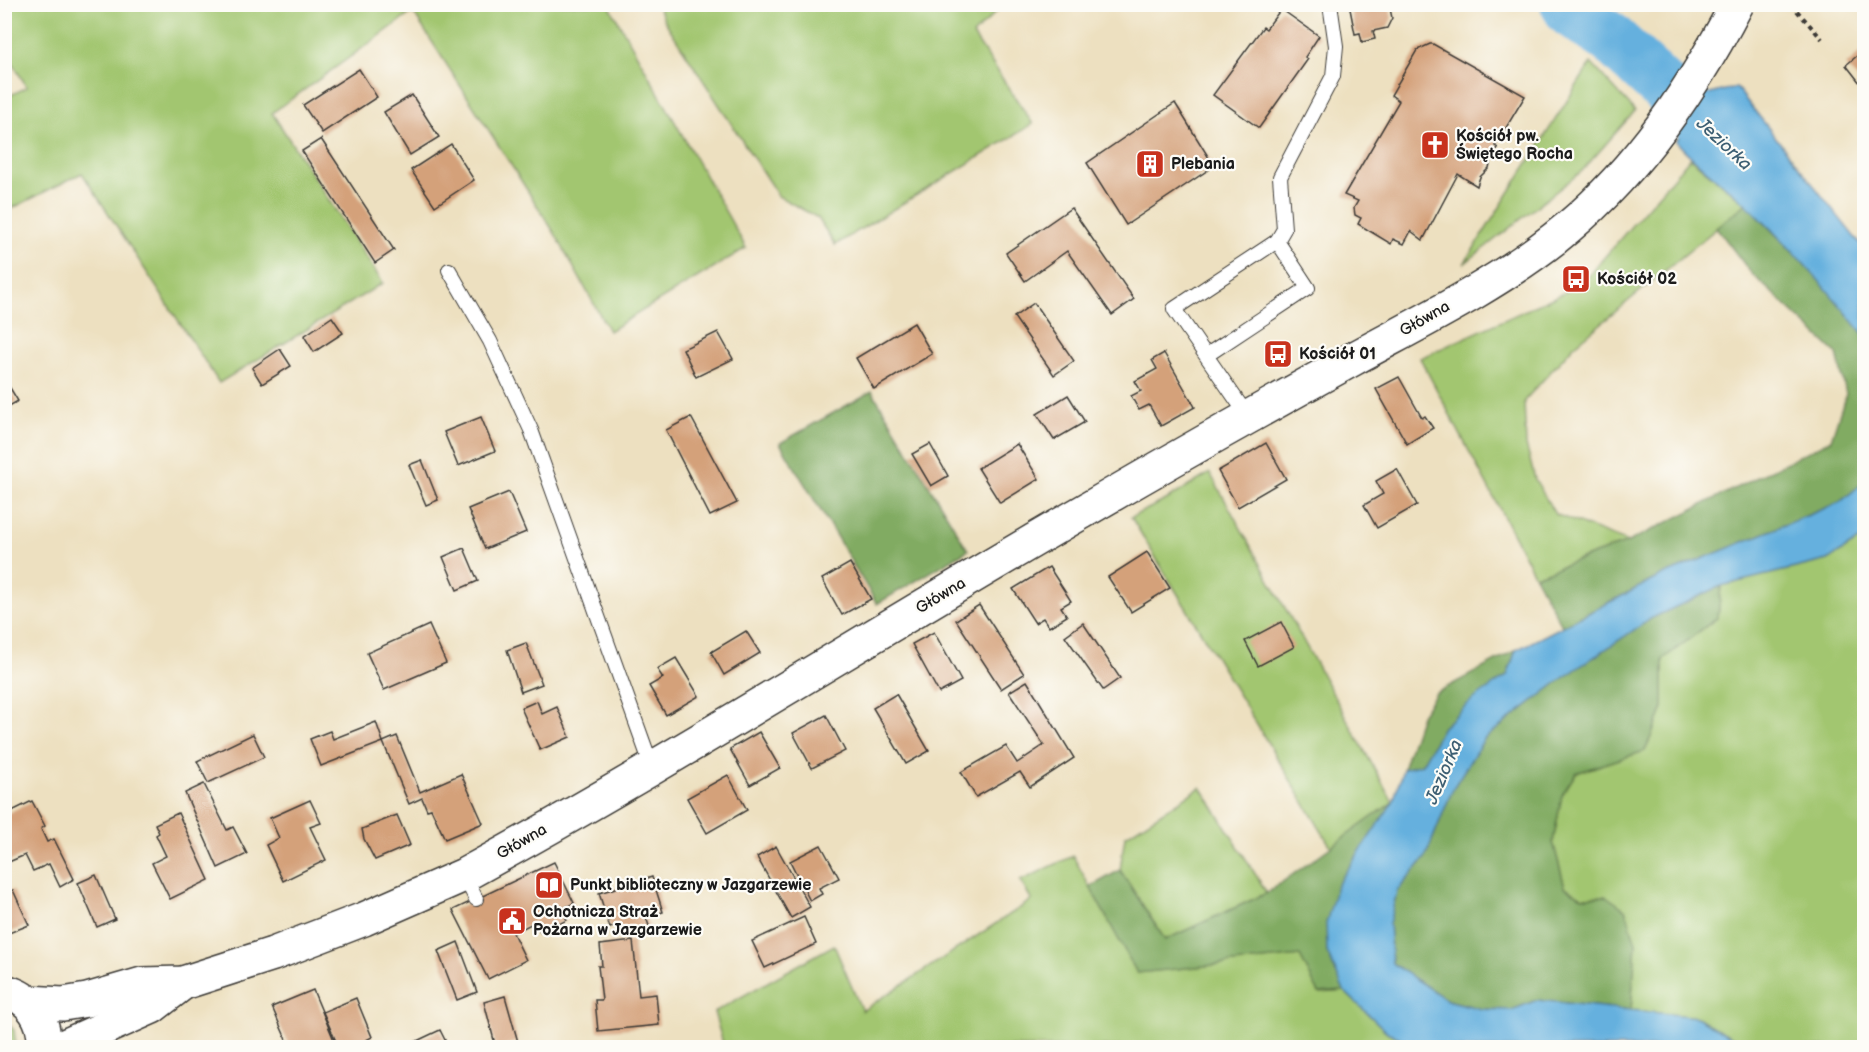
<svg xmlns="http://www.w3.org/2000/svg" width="1869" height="1052" font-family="'Balsamiq Sans',sans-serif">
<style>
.green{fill:#a2c66f;stroke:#5f7146;stroke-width:1.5}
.forest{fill:#81ab62;stroke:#4e643f;stroke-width:1.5}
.water{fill:#65b0de;stroke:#40667d;stroke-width:1.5}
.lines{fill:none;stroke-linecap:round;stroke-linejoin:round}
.river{stroke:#65b0de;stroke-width:52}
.building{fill:#d4a17a}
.service-casing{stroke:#3b3935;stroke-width:16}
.tertiary-casing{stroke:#3b3935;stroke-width:36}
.secondary-casing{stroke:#3b3935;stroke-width:36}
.path{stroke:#3b3935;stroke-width:4;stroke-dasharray:4.5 4.5;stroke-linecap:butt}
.service{stroke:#fff;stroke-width:14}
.tertiary{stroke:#fff;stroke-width:33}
.secondary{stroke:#fff;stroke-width:33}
.labels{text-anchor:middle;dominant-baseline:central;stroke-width:4.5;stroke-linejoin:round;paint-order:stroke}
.poi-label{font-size:16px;font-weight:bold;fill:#1c1c1c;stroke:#fdfcf7;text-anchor:start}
.street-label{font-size:16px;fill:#1c1c1c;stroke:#fdfcf7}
.water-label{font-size:18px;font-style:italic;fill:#3d5f73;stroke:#fdfcf7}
</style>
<rect width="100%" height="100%" fill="#fdfcf7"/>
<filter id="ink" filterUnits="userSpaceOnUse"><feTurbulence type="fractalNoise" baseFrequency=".0167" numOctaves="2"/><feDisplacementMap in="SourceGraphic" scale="12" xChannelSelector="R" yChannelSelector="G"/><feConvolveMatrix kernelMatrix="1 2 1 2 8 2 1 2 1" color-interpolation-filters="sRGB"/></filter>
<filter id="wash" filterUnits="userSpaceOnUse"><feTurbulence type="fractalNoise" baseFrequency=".008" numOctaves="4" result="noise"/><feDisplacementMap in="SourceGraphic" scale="24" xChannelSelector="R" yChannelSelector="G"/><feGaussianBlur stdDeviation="1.35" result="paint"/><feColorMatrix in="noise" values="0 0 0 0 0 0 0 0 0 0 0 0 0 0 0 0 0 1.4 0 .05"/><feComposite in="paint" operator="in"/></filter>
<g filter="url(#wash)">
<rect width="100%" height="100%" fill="#ede0c0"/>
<g class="green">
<polygon points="5,4 609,5 746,248 609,331 554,232 413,12 272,113 383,283 219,383 82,173 5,212 5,98 27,87 5,51"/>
<polygon points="657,5 1003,5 973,35 1033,124 835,245 818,218 778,196 664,20"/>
<polygon points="1591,63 1635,111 1582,171 1464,264"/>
<polygon points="1690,158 1746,204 1574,346 1524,401 1526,445 1535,479 1555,514 1628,542 1535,576 1420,358 1570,290 1589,275"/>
<polygon points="1210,473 1393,802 1331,847 1131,517 1166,500"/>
<polygon points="1864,537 1864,1047 1749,1047 1697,1017 1631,1010 1636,943 1606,896 1582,897 1565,887 1553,842 1562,794 1576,773 1645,751 1663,708 1663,659 1718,617 1721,586 1828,560"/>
<polygon points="1201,787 1267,893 1165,940 1120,870 1125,836"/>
<polygon points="1073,856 1137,973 1300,956 1319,993 1344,991 1387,1032 1421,1047 724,1047 714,1012 834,945 862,1011 1032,900 1020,881"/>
<polygon points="5,1021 14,1030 16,1047 5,1047"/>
</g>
<g class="forest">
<polygon points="1746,204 1826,286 1864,335 1864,482 1840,502 1663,575 1562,626 1535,576 1628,542 1831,440 1846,394 1837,354 1751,273 1716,227"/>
<polygon points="872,391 968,550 877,604 780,443"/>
<polygon points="1721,586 1718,617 1663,659 1663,708 1645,751 1576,773 1562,795 1553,842 1565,887 1582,897 1606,896 1626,910 1636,943 1631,1010 1537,1000 1512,1010 1482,1009 1447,1000 1392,963 1389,924 1397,891 1425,858 1453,788 1484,739 1563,678 1652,618"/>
<polygon points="1516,650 1507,676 1473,700 1443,727 1422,764 1403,769 1421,715 1436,693"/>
<polygon points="1393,802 1337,885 1327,952 1344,991 1319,993 1300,956 1137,973 1090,887 1120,870 1165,940 1267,893"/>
</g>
<g class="water">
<path d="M1736,87L1864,249V335C1828,289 1789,246 1747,205C1724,183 1697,166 1676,141L1710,94Z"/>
<polygon points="1864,482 1864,537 1828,560 1721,586 1652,618 1563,678 1484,739 1453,788 1425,858 1397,891 1389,924 1392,963 1447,1000 1482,1009 1512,1010 1537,1000 1697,1017 1749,1047 1421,1048 1387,1032 1344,991 1327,952 1326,923 1337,885 1393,802 1403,769 1422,764 1443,727 1472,700 1507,676 1516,650 1663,575 1840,502"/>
</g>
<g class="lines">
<polyline class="river" points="1566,4 1571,12 1610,38 1746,164"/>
</g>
<g id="blocks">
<g class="building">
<polygon points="1349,4 1389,4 1392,18 1387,28 1373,31 1375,39 1362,42 1360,33 1355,34"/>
<polygon points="1281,9 1319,36 1305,57 1308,59 1259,128 1213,95 1263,27 1266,29"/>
<polygon points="1430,44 1433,44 1525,96 1495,146 1498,148 1492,156 1489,168 1480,177 1477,186 1458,174 1423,240 1411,231 1404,244 1393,239 1391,244 1358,224 1361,218 1355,215 1354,208 1358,201 1344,195 1399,101 1391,95 1417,50"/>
<polygon points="1864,50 1864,88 1846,65"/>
<polygon points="359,69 377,97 322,133 303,105"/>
<polygon points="412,95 439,137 410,155 384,112"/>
<polygon points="1175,103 1214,166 1126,225 1087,163"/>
<polygon points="321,139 394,250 375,263 302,151"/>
<polygon points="451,144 474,180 435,206 411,170"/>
<polygon points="1071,208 1134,299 1112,315 1067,251 1025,281 1006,253"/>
<polygon points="1034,303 1074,361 1054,375 1014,317"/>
<polygon points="332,317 343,333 314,352 304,336"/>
<polygon points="914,323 932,354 874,389 856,358"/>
<polygon points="718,332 733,359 696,377 683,349"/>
<polygon points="280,349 291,366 262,384 252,368"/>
<polygon points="1164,353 1195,407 1161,426 1149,405 1139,410 1131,396 1141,391 1135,381 1157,369 1152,360"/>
<polygon points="1399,377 1422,418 1425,416 1433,428 1407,444 1376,389"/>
<polygon points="4,378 18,401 4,409"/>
<polygon points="1068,395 1085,422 1054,440 1037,414"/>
<polygon points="481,417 495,451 458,466 444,432"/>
<polygon points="691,417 737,503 710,516 666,430"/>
<polygon points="1266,443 1286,479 1238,507 1218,471"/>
<polygon points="930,444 948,476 931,486 912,454"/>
<polygon points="1017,444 1039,479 1000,503 978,468"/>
<polygon points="422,460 438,500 426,505 409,465"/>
<polygon points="1397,469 1417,505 1377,528 1364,505 1383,494 1376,481"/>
<polygon points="509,492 526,532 485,549 468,509"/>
<polygon points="464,548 478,581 457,590 443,557"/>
<polygon points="1147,552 1170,588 1131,612 1108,577"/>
<polygon points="850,563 871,599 842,615 822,579"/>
<polygon points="1049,567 1071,601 1061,607 1067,616 1049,627 1043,618 1035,623 1013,589"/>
<polygon points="979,605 1024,674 1001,689 956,620"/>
<polygon points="1281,622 1294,647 1258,666 1245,641"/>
<polygon points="1083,623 1120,678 1103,690 1065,636"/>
<polygon points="429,625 446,663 384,690 367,653"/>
<polygon points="746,631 760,653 724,675 711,652"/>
<polygon points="934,632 961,681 939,693 912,644"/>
<polygon points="526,643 542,684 521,692 507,650"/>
<polygon points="676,658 699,696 666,715 649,686 663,678 657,669"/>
<polygon points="1027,681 1074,758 1030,787 1020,772 976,797 961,772 1006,746 1017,763 1044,745 1009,692"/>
<polygon points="896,694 929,751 906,764 873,708"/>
<polygon points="537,701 542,714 557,707 570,737 540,750 521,708"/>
<polygon points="826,715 845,751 812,768 793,733"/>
<polygon points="376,722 383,742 397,736 420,792 461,774 483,823 445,839 431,809 427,810 422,798 409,804 383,742 321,766 310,739 330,731 333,739"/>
<polygon points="759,732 780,768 750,785 730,749"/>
<polygon points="253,734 264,757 208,783 197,761"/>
<polygon points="728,775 747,810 707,833 687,798"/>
<polygon points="204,784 227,830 233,827 247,854 218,868 185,793"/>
<polygon points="310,800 321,823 310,827 326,860 283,881 266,845 279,838 270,818"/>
<polygon points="32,801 45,826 41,829 47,842 54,839 74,879 60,887 49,864 33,871 25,855 4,864 4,815"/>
<polygon points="178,813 209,880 170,899 152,863 166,856 156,835 159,833 155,824"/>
<polygon points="397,815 410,845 375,860 364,839 362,829"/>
<polygon points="821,845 839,878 819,888 822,894 810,901 790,861"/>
<polygon points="776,846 810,907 791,918 757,857"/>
<polygon points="554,862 574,903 562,909 567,920 541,933 535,922 513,933 526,960 488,979 453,910"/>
<polygon points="96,875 115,919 97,927 78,883"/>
<polygon points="652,877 663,912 646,917 650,929 622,937 618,925 610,928 599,893"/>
<polygon points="13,890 29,925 4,935 4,893"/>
<polygon points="804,917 816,944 765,968 752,941"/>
<polygon points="633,941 639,996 656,994 659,1025 598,1031 595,1000 602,1000 598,966 602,966 600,945"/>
<polygon points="458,942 477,992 457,1000 438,951"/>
<polygon points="313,990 334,1040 316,1048 290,1048 272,1007"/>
<polygon points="505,996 518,1042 496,1048 484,1002"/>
<polygon points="356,998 372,1037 352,1048 339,1048 323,1012"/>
<polygon points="440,1030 449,1048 402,1048"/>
</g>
</g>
</g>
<g filter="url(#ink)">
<use href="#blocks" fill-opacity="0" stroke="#3b3935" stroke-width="1.5"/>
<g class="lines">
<g class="service-casing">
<g id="service">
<polyline points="449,270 490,341 531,430 652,767"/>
<polyline points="1207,355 1308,288 1277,241"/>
<polyline points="1249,418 1174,309 1277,241 1284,229 1280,177 1333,76 1336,46 1330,4"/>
<polyline points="464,875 476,899"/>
</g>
</g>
<g class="tertiary-casing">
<g id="tertiary">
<path d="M28,1002L63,1004L87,1000L142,984L183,983L273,954L364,919L464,875C675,760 878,630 1086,510C1175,458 1264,408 1353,359C1421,322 1494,286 1555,238C1632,178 1692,91 1737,4"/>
<polyline points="60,1048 152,1007 183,983"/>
</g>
</g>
<g class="secondary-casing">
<path id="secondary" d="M4,991C31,997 46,1020 44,1048"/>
</g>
<polyline class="path" points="1791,4 1822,39"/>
<use href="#service" class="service"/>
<use href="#tertiary" class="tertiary"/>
<use href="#secondary" class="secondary"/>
</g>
</g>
<defs>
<g id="church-square" transform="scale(1.5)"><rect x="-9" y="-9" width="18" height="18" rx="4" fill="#c8321e" stroke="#fdfcf7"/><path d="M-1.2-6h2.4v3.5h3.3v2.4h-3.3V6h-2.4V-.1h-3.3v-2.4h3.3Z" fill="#fff"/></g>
<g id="building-square" transform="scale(1.5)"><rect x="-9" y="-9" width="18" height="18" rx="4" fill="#c8321e" stroke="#fdfcf7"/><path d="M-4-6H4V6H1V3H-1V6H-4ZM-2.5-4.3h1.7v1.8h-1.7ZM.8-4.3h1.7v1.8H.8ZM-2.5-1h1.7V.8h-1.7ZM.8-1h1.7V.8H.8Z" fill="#fff"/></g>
<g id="bus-square" transform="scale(1.5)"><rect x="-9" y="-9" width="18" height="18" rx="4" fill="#c8321e" stroke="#fdfcf7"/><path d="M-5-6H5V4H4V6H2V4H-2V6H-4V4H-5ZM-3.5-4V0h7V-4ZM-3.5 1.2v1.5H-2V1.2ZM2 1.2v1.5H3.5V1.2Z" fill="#fff"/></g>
<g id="library-square" transform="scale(1.5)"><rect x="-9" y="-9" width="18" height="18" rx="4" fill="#c8321e" stroke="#fdfcf7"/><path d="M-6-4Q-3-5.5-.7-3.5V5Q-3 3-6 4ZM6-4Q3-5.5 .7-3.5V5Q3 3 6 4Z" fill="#fff"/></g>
<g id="civic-square" transform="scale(1.5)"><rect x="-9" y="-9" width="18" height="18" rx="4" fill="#c8321e" stroke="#fdfcf7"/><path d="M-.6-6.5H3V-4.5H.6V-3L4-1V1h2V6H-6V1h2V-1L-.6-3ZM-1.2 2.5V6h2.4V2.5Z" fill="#fff"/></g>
</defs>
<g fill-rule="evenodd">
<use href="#church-square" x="1435" y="145"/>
<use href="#building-square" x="1150" y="164"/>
<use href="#bus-square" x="1576" y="279"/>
<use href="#bus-square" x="1278" y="354"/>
<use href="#library-square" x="549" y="885"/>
<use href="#civic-square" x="512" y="921"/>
</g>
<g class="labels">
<g class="poi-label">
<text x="1456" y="136">Kościół pw.<tspan x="1456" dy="18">Świętego Rocha</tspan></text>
<text x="1171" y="164">Plebania</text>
<text x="1597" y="279">Kościół 02</text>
<text x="1299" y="354">Kościół 01</text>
<text x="570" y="885">Punkt biblioteczny w Jazgarzewie</text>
<text x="533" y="912">Ochotnicza Straż<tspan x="533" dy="18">Pożarna w Jazgarzewie</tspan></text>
</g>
<g class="street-label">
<text transform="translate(1425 319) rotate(-30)">Główna</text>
<text transform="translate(941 596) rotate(-31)">Główna</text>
<text transform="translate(522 842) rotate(-30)">Główna</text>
</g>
<g class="water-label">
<text transform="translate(1724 144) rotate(43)">Jeziorka</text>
<text transform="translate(1444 772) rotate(-67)">Jeziorka</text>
</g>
</g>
<rect width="1869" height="1052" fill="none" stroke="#fdfcf7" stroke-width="24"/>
</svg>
